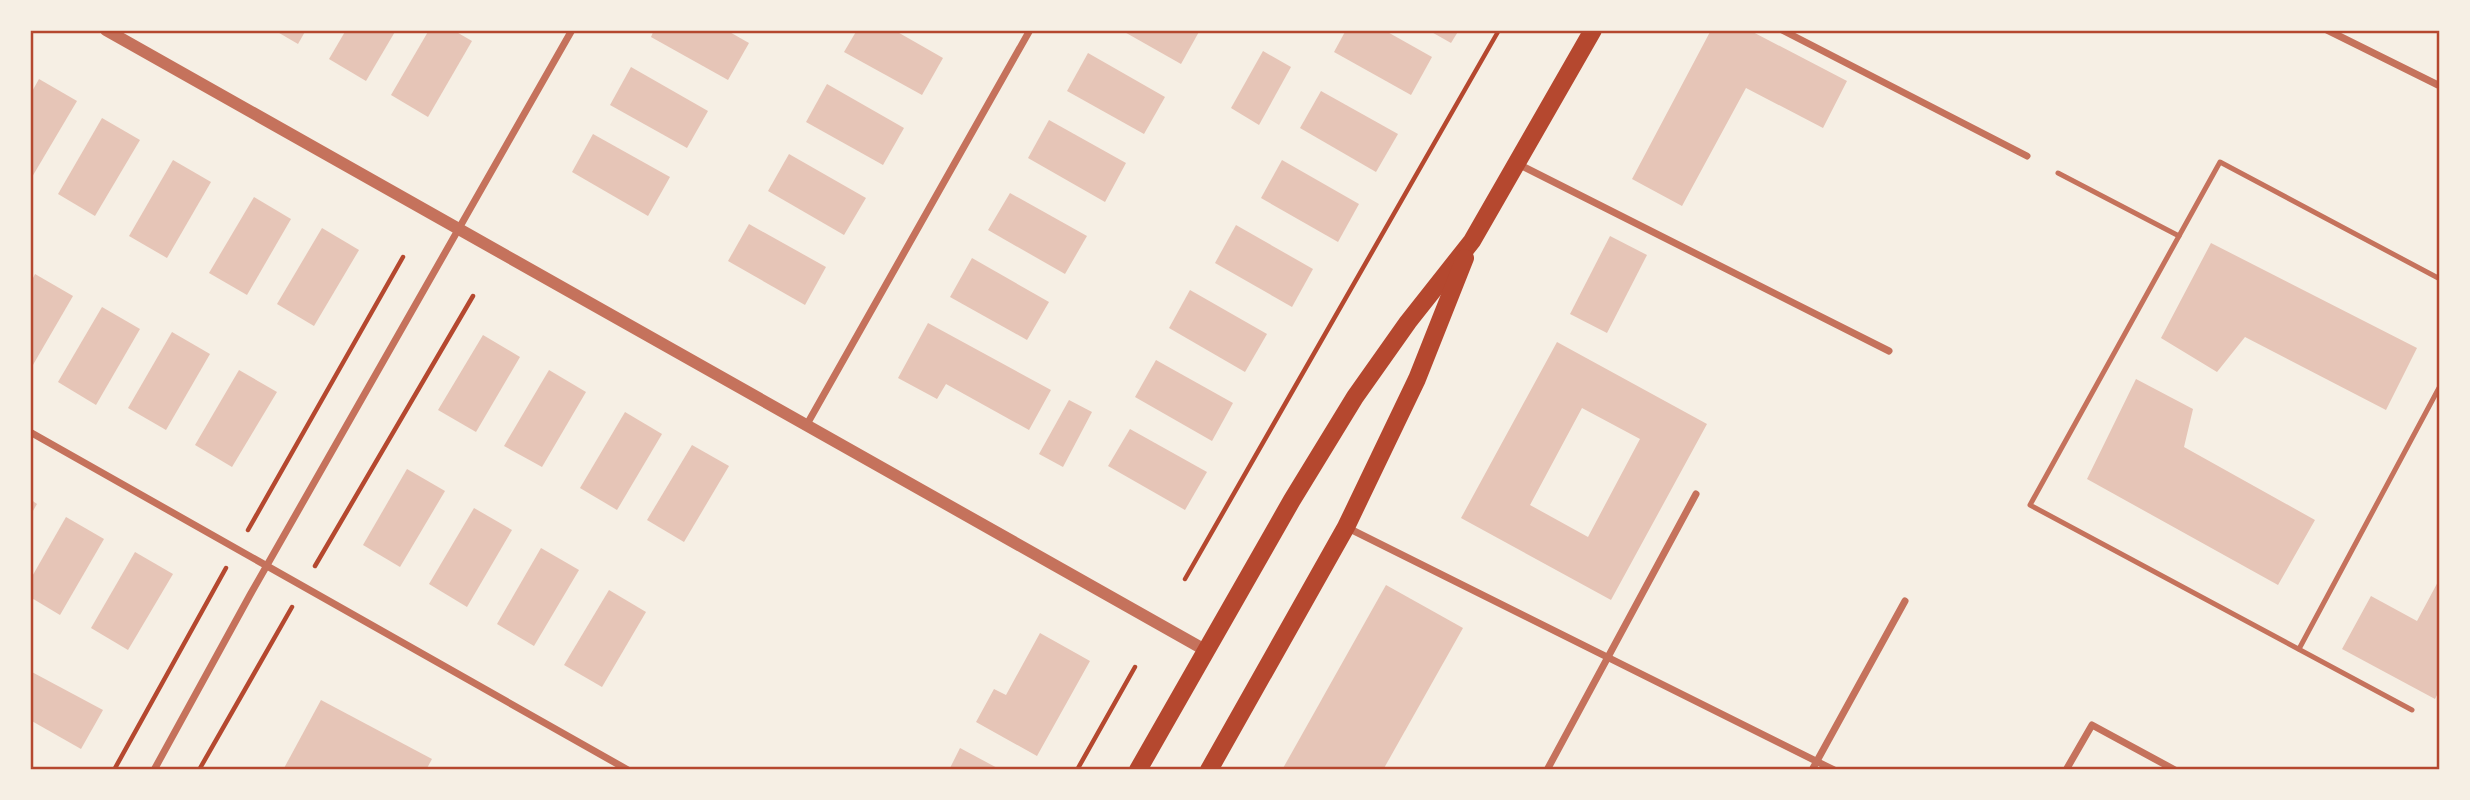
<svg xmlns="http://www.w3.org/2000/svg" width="2470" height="800" font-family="Barlow,sans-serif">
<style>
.building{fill:#e6c5b7;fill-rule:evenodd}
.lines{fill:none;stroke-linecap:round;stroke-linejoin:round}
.path{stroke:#b5482f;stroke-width:4.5}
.service{stroke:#c5725c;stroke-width:5}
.minor{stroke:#c5725c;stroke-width:7}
.tertiary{stroke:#c5725c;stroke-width:12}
.primary{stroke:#b5482f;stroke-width:18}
.neatline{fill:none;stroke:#b5482f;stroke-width:2.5}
</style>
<rect width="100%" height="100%" fill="#f6efe4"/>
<g class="building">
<polygon points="274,30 306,30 298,44"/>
<polygon points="346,30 396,30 366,81 329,59"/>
<polygon points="429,30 453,30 472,41 428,117 391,95"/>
<polygon points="654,30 726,30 749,43 728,80 651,37"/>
<polygon points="857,30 894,30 943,58 922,95 844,52"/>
<polygon points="1121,30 1200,30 1181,64"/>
<polygon points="1346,30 1384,30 1432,57 1411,95 1334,52"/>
<polygon points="1428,30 1459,30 1451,43"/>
<polygon points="1711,30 1749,30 1847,81 1823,128 1746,88 1682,206 1632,179"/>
<polygon points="1263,51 1291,67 1259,125 1231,108"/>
<polygon points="1088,53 1165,97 1144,134 1067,91"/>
<polygon points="631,67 708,111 687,148 610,105"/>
<polygon points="39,79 77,101 32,177 30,176 30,95"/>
<polygon points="827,84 904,128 883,165 806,122"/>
<polygon points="1321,91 1398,134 1376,172 1300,128"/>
<polygon points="102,118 140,140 95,216 58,194"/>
<polygon points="1049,120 1126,163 1105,202 1028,158"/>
<polygon points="593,134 670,177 648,216 572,172"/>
<polygon points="789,154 866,198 844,235 768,191"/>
<polygon points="173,160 211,182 167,258 129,236"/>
<polygon points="1282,160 1359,204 1338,242 1261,198"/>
<polygon points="1010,193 1087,236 1065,274 988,230"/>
<polygon points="254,197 291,219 247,295 209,273"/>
<polygon points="749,224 826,267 805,305 728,261"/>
<polygon points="1236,225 1313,269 1292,307 1215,263"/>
<polygon points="322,228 359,250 314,326 277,304"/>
<polygon points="1610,236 1647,255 1607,333 1570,314"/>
<polygon points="2211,243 2417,348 2386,410 2245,337 2217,372 2161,338"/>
<polygon points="972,258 1049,302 1027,340 950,297"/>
<polygon points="35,274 73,296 30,370 30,284"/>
<polygon points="1190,290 1267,334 1245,372 1169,328"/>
<polygon points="102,307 140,329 96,405 58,382"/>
<polygon points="928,323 1051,390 1029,430 946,384 937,399 898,378"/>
<polygon points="172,332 210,354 166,430 128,408"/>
<polygon points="483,335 520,357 476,432 438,410"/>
<path d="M1557,342L1707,424L1611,600L1461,518ZM1582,408L1640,439L1588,537L1530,505Z"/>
<polygon points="1156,360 1233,403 1212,441 1135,397"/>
<polygon points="239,370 277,392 232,467 195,445"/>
<polygon points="549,370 586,392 542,467 504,446"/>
<polygon points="2136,379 2193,409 2184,447 2315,520 2278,585 2087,479"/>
<polygon points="1069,400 1092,412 1063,467 1039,454"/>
<polygon points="625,412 662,434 617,510 580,488"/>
<polygon points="1130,429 1207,472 1185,510 1108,466"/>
<polygon points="692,445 729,466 684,542 647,520"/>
<polygon points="407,469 445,491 400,567 363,545"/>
<polygon points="30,499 37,504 30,516"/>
<polygon points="474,508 512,530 467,607 429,584"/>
<polygon points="66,517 104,539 60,615 30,597 30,580"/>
<polygon points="541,548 579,570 534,646 497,624"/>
<polygon points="135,552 173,574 128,650 91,628"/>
<polygon points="2440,578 2440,689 2435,699 2342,649 2371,596 2417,621"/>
<polygon points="1386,585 1463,628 1383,770 1282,770"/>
<polygon points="609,590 646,612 602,687 564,665"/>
<polygon points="1040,633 1090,661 1037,756 976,722 994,689 1006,695"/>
<polygon points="30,671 103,710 81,749 30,720"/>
<polygon points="321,700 432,759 426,770 283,770"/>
<polygon points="960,748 1001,770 949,770"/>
</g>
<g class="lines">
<g class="path">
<polyline points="248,530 403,257"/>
<polyline points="315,566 473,296"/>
<polyline points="1185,579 1499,30"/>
<polyline points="114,770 226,568"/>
<polyline points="199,770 292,607"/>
<polyline points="1077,770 1135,667"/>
</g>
<g class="service">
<polyline points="2058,173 2179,236"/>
<polyline points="2299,649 2440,386"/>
<polyline points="2412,710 2030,505 2220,162 2440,279"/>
</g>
<g class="minor">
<polyline points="1782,30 2027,156"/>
<polyline points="2327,30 2440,86"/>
<polyline points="1518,164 1889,351"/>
<polyline points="806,426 1030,30"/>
<polyline points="30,432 628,770"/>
<polyline points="1346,527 1834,770"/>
<polyline points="154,770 250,595 572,30"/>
<polyline points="1547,770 1696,494"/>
<polyline points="1812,770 1905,601"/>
<polyline points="2066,770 2092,725 2175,770"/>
</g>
<polyline class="tertiary" points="106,30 1205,650"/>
<g class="primary">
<polyline points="1138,770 1292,500 1355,397 1408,322 1472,241 1593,30"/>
<polyline points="1209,770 1346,527 1417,379 1465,258"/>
</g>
</g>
<rect width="2470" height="800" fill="none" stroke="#f6efe4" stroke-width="63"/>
<rect x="32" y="32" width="2406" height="736" class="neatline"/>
</svg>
